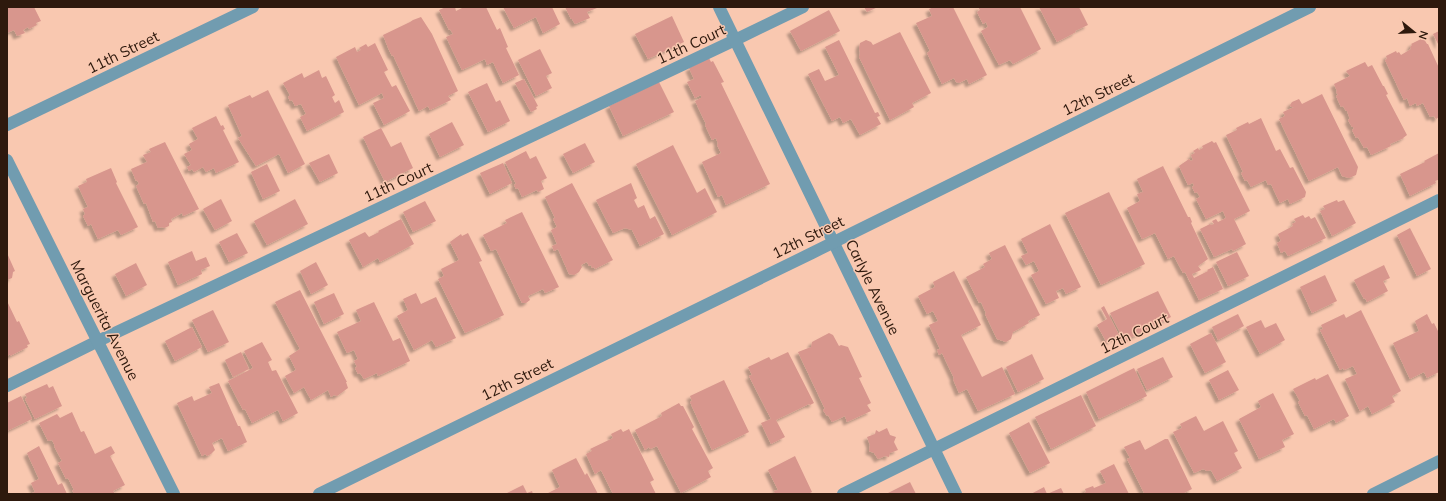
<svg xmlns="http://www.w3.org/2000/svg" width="1446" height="501" font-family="Mulish,sans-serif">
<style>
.building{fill:#d8968d;filter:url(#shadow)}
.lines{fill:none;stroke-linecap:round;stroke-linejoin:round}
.lane{stroke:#719cb0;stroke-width:12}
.street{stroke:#719cb0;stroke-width:12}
.labels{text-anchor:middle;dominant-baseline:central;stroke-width:3;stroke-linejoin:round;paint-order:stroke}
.street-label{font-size:15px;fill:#2e190d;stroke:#f9c8b0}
</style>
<defs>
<filter id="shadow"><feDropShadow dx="-3.5" dy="3.5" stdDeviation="1" flood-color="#0004"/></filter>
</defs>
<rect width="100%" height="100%" fill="#f9c8b0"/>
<g class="building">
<polygon points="7,7 34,7 41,21 36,23 37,25 29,29 28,27 23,30 25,33 17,36 14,30 7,33"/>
<polygon points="446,7 455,7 456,11 464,7 486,7 497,30 500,28 508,47 506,48 519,75 503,83 493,62 487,65 485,59 462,70 446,37 453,34 450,29 449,30 439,10"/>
<polygon points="503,7 552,7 560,24 543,33 536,17 514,28"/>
<polygon points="565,7 596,7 597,8 587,12 590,18 575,24 572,19 571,19"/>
<polygon points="864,7 878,7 867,12"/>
<polygon points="934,7 953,7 987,75 969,84 967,79 959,83 956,82 954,78 942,84 927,53 930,51 916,23 932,16 929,9"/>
<polygon points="978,7 1020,7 1041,49 1013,64 1010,60 999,65 981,31 988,27 986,22 983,24 977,12 980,10"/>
<polygon points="1039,7 1079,7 1088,25 1075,31 1076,32 1057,42"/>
<polygon points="829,10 840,31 801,51 790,31"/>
<polygon points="672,16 684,42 648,59 635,34"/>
<polygon points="421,17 432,34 458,91 448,96 451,100 430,110 428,106 419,111 393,55 392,56 389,50 383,35 410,22 413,20"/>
<polygon points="1439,31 1439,46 1433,34"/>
<polygon points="900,32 931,93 912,103 914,107 890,120 859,57 860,53 859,48 860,43 866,40 871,42 873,45"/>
<polygon points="1421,39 1422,40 1424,39 1427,44 1428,44 1439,68 1439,117 1436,119 1434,116 1430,117 1423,103 1417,106 1416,103 1410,106 1407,98 1404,100 1385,60 1387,59 1386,56 1396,51 1397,53 1399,52 1401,55 1411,49 1410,47 1412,45 1411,44"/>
<polygon points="839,40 875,113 878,112 880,116 877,117 881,124 860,135 851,119 843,123 840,117 832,121 808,74 819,69 825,81 839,75 825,47"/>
<polygon points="375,43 388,70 384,72 392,87 396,85 410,111 384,125 373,103 384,98 382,93 359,105 336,57 355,47 357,52 361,50 359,48 366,44 368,47"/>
<polygon points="540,49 552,73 546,76 552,88 536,96 518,60"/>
<polygon points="709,58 711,62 713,61 724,82 721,83 770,184 726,205 722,195 718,197 702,162 721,153 717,145 718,144 716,138 712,140 705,125 706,124 695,101 701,98 701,95 695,98 687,82 694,79 689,68"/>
<polygon points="1365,62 1368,67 1372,65 1383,86 1384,86 1388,94 1386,95 1407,135 1403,138 1404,138 1390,144 1391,146 1371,155 1367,147 1364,148 1358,137 1356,138 1352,130 1354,129 1353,127 1352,127 1348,120 1350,119 1347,111 1346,111 1343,106 1341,107 1336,96 1338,95 1336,92 1337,91 1334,84 1350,76 1346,71"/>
<polygon points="319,70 322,78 326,76 335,95 332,97 335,103 339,100 344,112 307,131 300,117 306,114 301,104 295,106 292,100 290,101 288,97 290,95 283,83 302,73 304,78"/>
<polygon points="524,79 538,106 536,107 537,109 531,112 515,83"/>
<polygon points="659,82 674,112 623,136 609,106"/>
<polygon points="487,83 496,102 500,100 510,121 488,132 468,92"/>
<polygon points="268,90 305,164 288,173 279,154 256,166 238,138 242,136 228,105 250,95 252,98"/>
<polygon points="1322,94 1358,167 1356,175 1349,178 1342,176 1338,167 1309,181 1279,119 1285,116 1283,112 1294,107 1291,107 1290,105 1292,102 1299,99 1302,104"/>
<polygon points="216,116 221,126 223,125 225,129 223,130 239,162 216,173 214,168 206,172 203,167 194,172 192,169 189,171 187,167 191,165 184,154 192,150 189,144 198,139 192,128"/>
<polygon points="1261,118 1276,151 1280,149 1290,168 1293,167 1306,192 1305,197 1290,204 1288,199 1280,203 1271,184 1268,185 1266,180 1251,187 1247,180 1245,181 1241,173 1243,172 1226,135 1237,130 1236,128 1248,122 1249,124"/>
<polygon points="452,122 464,145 440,157 429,134"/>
<polygon points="381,128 391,147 401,142 413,168 385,182 363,137"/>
<polygon points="1212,141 1214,143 1216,142 1250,211 1234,219 1246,244 1233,251 1232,249 1214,257 1200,229 1210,224 1211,225 1214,224 1212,221 1216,219 1218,222 1226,218 1223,211 1206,219 1196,199 1200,197 1197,192 1195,193 1192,187 1194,186 1193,183 1188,185 1179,166 1189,159 1191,161 1193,160 1191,155 1195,153 1193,151 1198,148 1199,150 1203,148 1202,146"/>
<polygon points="165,142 199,209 183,216 182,213 171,219 172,222 169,223 169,226 164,228 162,227 158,228 155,221 153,222 146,203 144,204 136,186 139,184 137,180 136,181 131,169 147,162 143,155 151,152 149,149"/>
<polygon points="585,143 595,162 573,173 563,154"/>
<polygon points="673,145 697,193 705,188 717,212 672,235 636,164"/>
<polygon points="526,151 530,159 536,156 547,178 541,181 544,189 538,192 537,190 522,197 518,188 516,189 514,185 516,184 505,162"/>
<polygon points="1439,153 1439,183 1438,180 1435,181 1436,183 1410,196 1400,174 1425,162 1424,161"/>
<polygon points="329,154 338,173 320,182 309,163"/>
<polygon points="503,163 512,183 490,194 480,173"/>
<polygon points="267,164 280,191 263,199 251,172"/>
<polygon points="1163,166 1188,217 1190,217 1192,222 1191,223 1208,259 1198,266 1201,270 1192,274 1194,278 1208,271 1207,270 1213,267 1223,289 1199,300 1185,272 1183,273 1174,256 1168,259 1155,233 1142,239 1127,208 1140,201 1137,194 1143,192 1137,179"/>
<polygon points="111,168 117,182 116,183 138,227 121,235 118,230 98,239 91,224 88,226 83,216 85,214 83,209 88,207 78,186 87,182 86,179"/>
<polygon points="572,183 613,260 595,269 594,267 592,268 591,265 589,266 587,262 581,265 582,267 579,272 574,275 569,274 558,249 554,251 552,246 557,244 551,230 557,227 553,219 555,218 545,197"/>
<polygon points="631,183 637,198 634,200 638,208 644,205 650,219 655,216 664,234 640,246 632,230 625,228 613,233 596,200"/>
<polygon points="1109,192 1145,264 1101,285 1065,213"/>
<polygon points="221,199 232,221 215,230 203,209"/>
<polygon points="295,199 308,224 267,245 254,221"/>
<polygon points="1337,200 1338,202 1344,200 1356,223 1332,236 1320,211 1325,209 1323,206"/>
<polygon points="425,201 436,221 413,232 403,212"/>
<polygon points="522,212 559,287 545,293 543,289 528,296 530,300 526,303 522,303 496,249 491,251 483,235 507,223 505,220"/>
<polygon points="1303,215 1305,218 1309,216 1311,219 1315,217 1326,238 1288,256 1285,251 1281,253 1277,243 1281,241 1278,234 1293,226 1292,224 1296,222 1294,219"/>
<polygon points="401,219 414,244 380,262 378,258 363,267 349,240 365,232 369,237 379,232 378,231"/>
<polygon points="1050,224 1081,287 1066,294 1063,288 1056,291 1059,298 1046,304 1031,275 1039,271 1034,261 1026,265 1021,256 1028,253 1021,239"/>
<polygon points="1410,228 1431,269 1417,276 1397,235"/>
<polygon points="237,233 248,253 229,262 219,242"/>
<polygon points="468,233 482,261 479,262 504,315 465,333 438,279 444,276 441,269 459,260 450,242 461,234 462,236"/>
<polygon points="1005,245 1040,315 1028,321 1029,323 1013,332 1011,339 1006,342 997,339 985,314 986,313 981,302 979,303 966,277 985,267 983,264 992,259 989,253"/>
<polygon points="192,251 196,261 206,257 210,266 201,270 202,274 178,285 168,262"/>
<polygon points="1237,252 1249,276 1228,286 1216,262"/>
<polygon points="7,253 15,271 13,272 12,278 7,280"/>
<polygon points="316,262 328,285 311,294 300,271"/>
<polygon points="136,263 147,285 126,296 115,274"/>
<polygon points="1384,265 1390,278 1383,281 1388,291 1367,302 1365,298 1364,299 1354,280"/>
<polygon points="954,271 981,325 961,335 982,377 1002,367 1015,394 978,411 967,389 959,393 953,379 954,378 942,353 939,355 937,350 940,349 929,325 938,321 933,311 927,314 918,296 935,287 933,282"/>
<polygon points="1325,275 1337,301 1312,313 1300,287"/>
<polygon points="300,290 347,382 346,382 348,388 337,396 334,395 331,397 328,390 311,400 304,387 294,393 285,376 296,370 289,356 300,349 275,302"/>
<polygon points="1158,291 1171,317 1126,340 1125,337 1123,338 1110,313"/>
<polygon points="334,293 344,314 324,324 314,302"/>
<polygon points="416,293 421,304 436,297 456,338 436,347 432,340 414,350 397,316 408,310 403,299"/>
<polygon points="7,301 17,322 19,321 30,344 27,345 28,347 10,356 10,354 7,356"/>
<polygon points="374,302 393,341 400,338 410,361 378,376 377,373 364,379 360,373 358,374 355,368 357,367 354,361 358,359 354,350 347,353 337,332 361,321 356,310"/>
<polygon points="1104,306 1119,335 1107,343 1097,325 1107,319 1101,308"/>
<polygon points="213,310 229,342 208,352 192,320"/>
<polygon points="1361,310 1401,391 1392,396 1395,402 1372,414 1368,406 1360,411 1345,379 1357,374 1353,366 1344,370 1343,368 1340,370 1320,330 1323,329 1321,325 1344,314 1346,318"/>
<polygon points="1238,314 1244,326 1218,340 1212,327"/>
<polygon points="1427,314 1432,324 1434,323 1439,333 1439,372 1427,378 1424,372 1410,379 1393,343 1419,331 1415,321"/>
<polygon points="1261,320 1265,328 1276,323 1285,340 1260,354 1246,327"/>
<polygon points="192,327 202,347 175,361 165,341"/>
<polygon points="829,333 833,335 839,346 841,345 848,347 862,377 859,378 871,403 867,405 871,411 847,422 845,416 832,422 828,415 827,416 823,410 825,409 798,352 811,347 812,342"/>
<polygon points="1211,333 1226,362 1205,373 1190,344"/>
<polygon points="262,342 272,360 268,362 272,371 276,370 298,413 283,421 278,410 252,423 245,409 243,410 228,381 253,368 244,351"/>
<polygon points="241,352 249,369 233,377 225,360"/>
<polygon points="788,352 814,403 810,405 809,404 776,420 785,437 771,444 761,423 771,419 749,376 752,375 748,367 769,357 771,360"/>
<polygon points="1032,354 1044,379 1018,392 1006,367"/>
<polygon points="1163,357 1173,377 1147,390 1137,369"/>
<polygon points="1134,368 1147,396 1099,419 1086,392"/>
<polygon points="1228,370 1239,390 1219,400 1209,380"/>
<polygon points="1328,374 1349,416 1336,423 1334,419 1314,429 1307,415 1305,416 1298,402 1300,401 1293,389 1315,378 1316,380"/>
<polygon points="724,380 749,432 712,450 690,402 692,401 690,396"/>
<polygon points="219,383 238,426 240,426 247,442 228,451 222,438 212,443 215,450 211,454 207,456 205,454 202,456 177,403 192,396 194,401 212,393 209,387"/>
<polygon points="47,384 49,388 53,386 62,406 35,419 25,399 27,398 25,394"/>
<polygon points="1273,393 1294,434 1282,440 1285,447 1259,459 1239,419 1261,407 1258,401"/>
<polygon points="1081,395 1096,426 1051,449 1035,417"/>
<polygon points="21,396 32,419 7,431 7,403"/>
<polygon points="679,403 681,406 683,406 694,427 692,429 713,468 708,471 711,477 681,493 657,446 650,449 649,447 645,450 635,430 662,416 661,413"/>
<polygon points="72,412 81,432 84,431 95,454 111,446 115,453 110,456 125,485 113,491 115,494 74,494 72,490 74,490 68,478 66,479 58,463 62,461 54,446 55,446 52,440 48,441 39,423 57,414 60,418"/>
<polygon points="1196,416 1204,431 1223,421 1238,451 1234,453 1242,468 1217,481 1211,470 1207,471 1203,469 1194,473 1173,432 1182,428 1180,424"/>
<polygon points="1029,422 1050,463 1030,473 1009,433"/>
<polygon points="887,428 890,435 896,437 894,442 898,450 890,453 889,457 885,456 878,459 874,453 869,451 870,445 867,437 875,434 876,430 879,432"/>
<polygon points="621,429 623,432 629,429 654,480 650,482 656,494 613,494 601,470 595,474 586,454 592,451 590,449 613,438 611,434"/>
<polygon points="1165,439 1168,439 1192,489 1182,494 1144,493 1127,459 1130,458 1124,447 1140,440 1145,450"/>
<polygon points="39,446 58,485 62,483 67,494 30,494 35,492 31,483 39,479 27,453"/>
<polygon points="795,456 812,492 808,494 775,494 774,491 778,490 768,470"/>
<polygon points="576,458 585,475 587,473 598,494 546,494 560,487 552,470"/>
<polygon points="1114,464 1129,494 1082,494 1086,492 1085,489 1093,486 1094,488 1106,483 1100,471"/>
<polygon points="910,482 916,494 886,494"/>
<polygon points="523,485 527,493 532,491 533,494 508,494 507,493"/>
<polygon points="1044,487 1047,494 1061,488 1064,494 1031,494"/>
</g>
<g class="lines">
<g class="lane">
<polyline points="7,386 98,341 735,40 803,7"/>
<polyline points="843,494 1439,200"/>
</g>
<g class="street">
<polyline points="719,7 956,494"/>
<polyline points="7,125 253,7"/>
<polyline points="7,160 174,494"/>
<polyline points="319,494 812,253 1310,7"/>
<polyline points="1373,494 1439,461"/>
</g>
</g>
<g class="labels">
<g class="street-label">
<text transform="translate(691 44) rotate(-25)">11th Court</text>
<text transform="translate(123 52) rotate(-26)">11th Street</text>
<text transform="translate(1098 94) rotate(-26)">12th Street</text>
<text transform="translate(398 182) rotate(-25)">11th Court</text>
<text transform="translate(808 237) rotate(-26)">12th Street</text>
<text transform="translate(873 287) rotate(64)">Carlyle Avenue</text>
<text transform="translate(105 320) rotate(63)">Marguerita Avenue</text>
<text transform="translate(1134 333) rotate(-26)">12th Court</text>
<text transform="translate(517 379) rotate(-26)">12th Street</text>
</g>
</g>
<rect width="1446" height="501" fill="none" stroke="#2e190d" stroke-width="16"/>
<g transform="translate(1414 32) rotate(108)" stroke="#f9c8b0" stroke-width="3" paint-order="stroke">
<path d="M0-3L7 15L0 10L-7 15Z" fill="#2e190d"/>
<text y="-6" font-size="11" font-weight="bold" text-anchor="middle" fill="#2e190d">N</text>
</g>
</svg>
